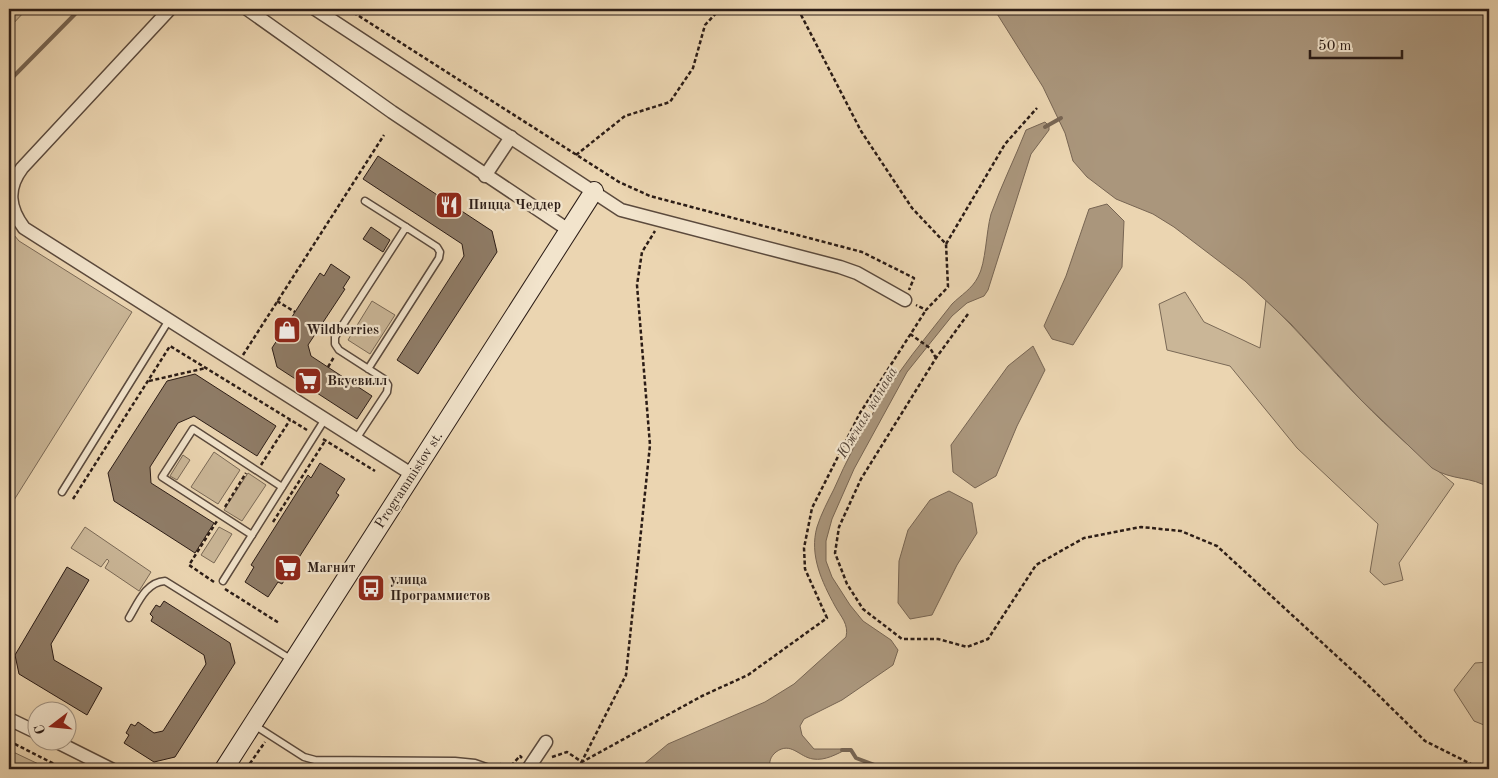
<svg xmlns="http://www.w3.org/2000/svg" width="1498" height="778" font-family="'Old Standard TT',serif">
<style>
.green{fill:#cab697;stroke:#7a6956}
.water{fill:#aa967c;stroke:#776553}
.lines{fill:none;stroke-linecap:round;stroke-linejoin:round}
.stream{stroke:#776553;stroke-width:4}
.building{fill:#8f7c67;stroke:#2b1c16}
.lane-casing{stroke:#5b4a3d;stroke-width:9}
.street-casing{stroke:#5b4a3d;stroke-width:15}
.secondary-casing{stroke:#2b1c16;stroke-width:20}
.path{stroke:#2b1c16;stroke-width:2.5;stroke-dasharray:4 2.5;stroke-linecap:butt}
.lane{stroke:#f2e4cc;stroke-width:6}
.street{stroke:#f2e4cc;stroke-width:12}
.secondary{stroke:#f2e4cc;stroke-width:18}
.labels{text-anchor:middle;dominant-baseline:central;stroke-width:4.5;stroke-linejoin:round;paint-order:stroke}
.poi-label{font-size:14px;font-weight:bold;fill:#2b1c16;stroke:#f2e4cc;text-anchor:start}
.street-label{font-size:14px;fill:#2b1c16;stroke:#f2e4cc}
.water-label{font-size:15px;font-style:italic;fill:#57473a;stroke:#f2e4cc}
</style>
<rect width="100%" height="100%" fill="#ebd5b1"/>
<filter id="stains"><feTurbulence type="fractalNoise" baseFrequency=".004" numOctaves="4"/><feColorMatrix values="0 0 0 0 .2 0 0 0 0 .09 0 0 0 0 .02 0 0 0 .5 -.17"/></filter>
<radialGradient id="worn" r=".72"><stop offset=".6" stop-color="#630" stop-opacity="0"/><stop offset="1" stop-color="#630" stop-opacity=".3"/></radialGradient>
<g class="green">
<polygon points="9,9 27,9 9,28"/>
<polygon points="9,229 19,241 132,312 9,508"/>
<path d="M1185,292L1204,322L1260,348L1266,300C1299,331 1328,367 1361,400C1390,430 1422,458 1454,484L1399,563L1403,580L1384,585L1370,572L1378,524L1297,448L1230,366L1167,350L1159,304Z"/>
<polygon points="372,301 395,315 370,354 348,340"/>
<polygon points="214,452 240,470 218,504 191,487"/>
<polygon points="183,455 190,460 177,480 170,476"/>
<polygon points="248,473 266,485 242,521 224,510"/>
<polygon points="85,527 151,572 139,591 105,568 109,561 107,559 101,567 71,548"/>
<polygon points="219,527 232,534 214,563 201,555"/>
<polygon points="1489,662 1489,727 1474,721 1454,690 1475,663"/>
<polygon points="9,750 49,769 9,769"/>
</g>
<g class="water">
<path d="M994,9H1489V488C1472,476 1452,481 1432,468L1361,400L1291,324L1245,281L1174,227L1153,214L1116,199L1087,177L1073,161L1065,133L1043,87Z"/>
<path d="M1045,122L1049,126V130L1031,154L988,290L984,296L967,303L952,316L907,372L854,469L832,519L826,541V561L832,577L850,605L863,621L891,640L898,650L893,665L842,700L804,719L800,726L802,735L814,749H847C837,754 825,761 813,759C799,757 791,741 776,752C770,757 769,762 770,769H638L668,744L765,702L794,684L846,637C849,624 841,617 835,606C822,582 809,555 817,527C821,514 828,501 834,489C858,434 888,384 926,337C935,326 943,315 952,304C961,295 972,289 978,277C986,263 986,232 991,214C1001,186 1015,158 1026,130Z"/>
<polygon points="1107,204 1124,221 1122,267 1073,345 1052,339 1044,326 1066,276 1089,209"/>
<polygon points="1033,346 1045,370 1017,426 996,476 975,488 953,472 951,445 1008,366"/>
<polygon points="949,491 972,503 977,533 957,565 932,615 910,619 898,603 899,561 908,530 930,500"/>
</g>
<g class="lines">
<g class="stream">
<polyline points="9,81 80,9"/>
<polyline points="1045,127 1061,118"/>
<polyline points="842,750 851,750 856,758 885,769"/>
</g>
</g>
<g class="building">
<polygon points="378,156 492,231 497,252 418,374 397,360 464,256 462,244 363,179"/>
<polygon points="371,227 390,240 383,252 363,239"/>
<polygon points="331,264 350,277 343,288 345,289 308,345 311,356 372,396 357,419 277,367 272,348 320,273 324,276"/>
<polygon points="195,374 276,426 257,456 194,416 178,423 150,467 151,483 214,523 195,553 114,501 108,473 167,381"/>
<polygon points="320,463 345,479 336,493 339,495 282,584 278,582 268,597 245,582 254,567 251,565 308,475 311,478"/>
<polygon points="67,567 89,580 51,644 54,660 102,688 87,715 19,674 15,655"/>
<polygon points="164,601 230,643 235,663 175,757 154,762 124,743 129,735 126,733 131,724 135,726 138,722 154,733 163,731 206,664 204,655 151,621 153,617 150,614 156,605 160,607"/>
</g>
<g class="lines">
<g class="lane-casing">
<g id="lane">
<polyline points="365,201 406,227"/>
<polyline points="356,439 387,392 388,385 384,379 339,350 335,344 335,337 406,227 437,247 440,252 439,258 368,369"/>
<polyline points="62,492 169,320"/>
<polyline points="252,535 162,477 193,429 282,487"/>
<polyline points="223,581 325,419"/>
<path d="M129,618C138,603 146,582 165,581L292,660"/>
<polyline points="254,725 304,757 315,760 455,761 475,763 492,769"/>
</g>
</g>
<g class="street-casing">
<g id="street">
<path d="M170,9L22,168C6,189 9,208 24,228L413,475"/>
<polyline points="247,9 392,112 570,231"/>
<polyline points="315,9 621,210 840,267 857,273 905,300"/>
<polyline points="485,176 511,137"/>
<polyline points="9,719 38,733"/>
<polyline points="53,740 111,769"/>
<polyline points="528,769 546,742"/>
</g>
</g>
<g class="secondary-casing">
<polyline id="secondary" points="224,769 594,191"/>
</g>
<g class="path">
<polyline points="348,9 619,182 650,196 862,252 914,278 909,290"/>
<polyline points="798,9 861,131 912,208 946,244 948,287 926,310 916,305"/>
<polyline points="576,155 625,116 670,102 693,68 705,25 720,9"/>
<polyline points="946,244 1005,144 1037,108"/>
<polyline points="277,301 295,312"/>
<polyline points="968,314 936,358 861,479 839,527 835,553 847,584 863,609 902,639 938,639 967,647 988,639 1036,565 1084,538 1141,527 1181,531 1217,546 1366,683 1425,741 1481,769"/>
<polyline points="320,328 328,332"/>
<polyline points="910,334 930,348 936,358"/>
<polyline points="243,355 384,135"/>
<polyline points="328,367 334,357"/>
<polyline points="149,381 206,368"/>
<polyline points="323,439 375,471"/>
<polyline points="261,465 290,420"/>
<polyline points="73,499 170,346 307,430"/>
<polyline points="225,507 246,473"/>
<polyline points="273,522 325,441"/>
<polyline points="214,582 189,565 217,521"/>
<polyline points="225,589 279,623"/>
<polyline points="9,741 64,769"/>
<polyline points="552,757 567,752 582,762 702,696 748,675 827,618 805,569 804,548 812,508 860,413 926,310"/>
<polyline points="500,764 509,768 520,756 522,758"/>
<polyline points="246,769 265,742"/>
<polyline points="578,769 626,675 650,445 637,285 642,252 655,231"/>
</g>
<use href="#lane" class="lane"/>
<use href="#street" class="street"/>
<use href="#secondary" class="secondary"/>
</g>
<defs>
<g id="restaurant-square" transform="scale(1.4375)"><rect x="-9" y="-9" width="18" height="18" rx="4" fill="#8f2418" stroke="#f2e4cc"/><path d="M-5-6h1v4h1v-4h1v4h1v-4h1v5L-1.5 .5V6h-2V.5L-5-1ZM5-6V6H3V1.5H1.5Q1.5-4 5-6Z" fill="#fff"/></g>
<g id="shop-square" transform="scale(1.4375)"><rect x="-9" y="-9" width="18" height="18" rx="4" fill="#8f2418" stroke="#f2e4cc"/><path d="M-5-2.5h2.3a2.7 3.5 0 0 1 5.4 0H5L5.5 6h-11ZM-1.5-2.5h3a1.5 2.3 0 0 0-3 0Z" fill="#fff"/></g>
<g id="supermarket-square" transform="scale(1.4375)"><rect x="-9" y="-9" width="18" height="18" rx="4" fill="#8f2418" stroke="#f2e4cc"/><path d="M-6-5.5h2.5l.6 2H6L4.5 2H-2.5L-4.4-4H-6ZM-1.5 3.2a1.3 1.3 0 1 0 .1 0ZM3 3.2a1.3 1.3 0 1 0 .1 0Z" fill="#fff"/></g>
<g id="bus-square" transform="scale(1.4375)"><rect x="-9" y="-9" width="18" height="18" rx="4" fill="#8f2418" stroke="#f2e4cc"/><path d="M-5-6H5V4H4V6H2V4H-2V6H-4V4H-5ZM-3.5-4V0h7V-4ZM-3.5 1.2v1.5H-2V1.2ZM2 1.2v1.5H3.5V1.2Z" fill="#fff"/></g>
</defs>
<g fill-rule="evenodd">
<use href="#restaurant-square" x="449" y="205"/>
<use href="#shop-square" x="287" y="330"/>
<use href="#supermarket-square" x="308" y="381"/>
<use href="#supermarket-square" x="288" y="568"/>
<use href="#bus-square" x="371" y="588"/>
</g>
<g class="labels">
<g class="poi-label">
<text x="468" y="205">Пицца Чеддер</text>
<text x="306" y="330">Wildberries</text>
<text x="327" y="381">Вкусвилл</text>
<text x="307" y="568">Магнит</text>
<text x="390" y="580">улица<tspan x="390" dy="16">Программистов</tspan></text>
</g>
<g class="street-label">
<text transform="translate(409 480) rotate(-57)">Programmistov st.</text>
</g>
<g class="water-label">
<text transform="translate(868 413) rotate(-59)">Южная канава</text>
</g>
</g>
<rect width="1498" height="778" fill="none" stroke="#ebd5b1" stroke-width="30"/>
<rect x="10" y="10" width="1478" height="758" fill="none" stroke="#2b1c16" stroke-width="2.5"/>
<rect x="15" y="15" width="1468" height="748" fill="none" stroke="#2b1c16"/>
<g transform="translate(52 726) rotate(254)"><circle r="24" fill="#f2e4cc" stroke="#a29483"/>
<path d="M0-4L9 19L0 12L-9 19Z" fill="#8f2418"/>
<text y="-8" font-size="14" font-weight="bold" text-anchor="middle" fill="#2b1c16">С</text>
</g>
<path d="M1310 50v8h92v-8" fill="none" stroke="#2b1c16" stroke-width="2.5"/>
<text x="1318" y="50" font-size="15" fill="#2b1c16" stroke="#f2e4cc" stroke-width="4" paint-order="stroke">50 m</text>
<rect width="100%" height="100%" filter="url(#stains)"/>
<rect width="100%" height="100%" fill="url(#worn)"/>
</svg>
